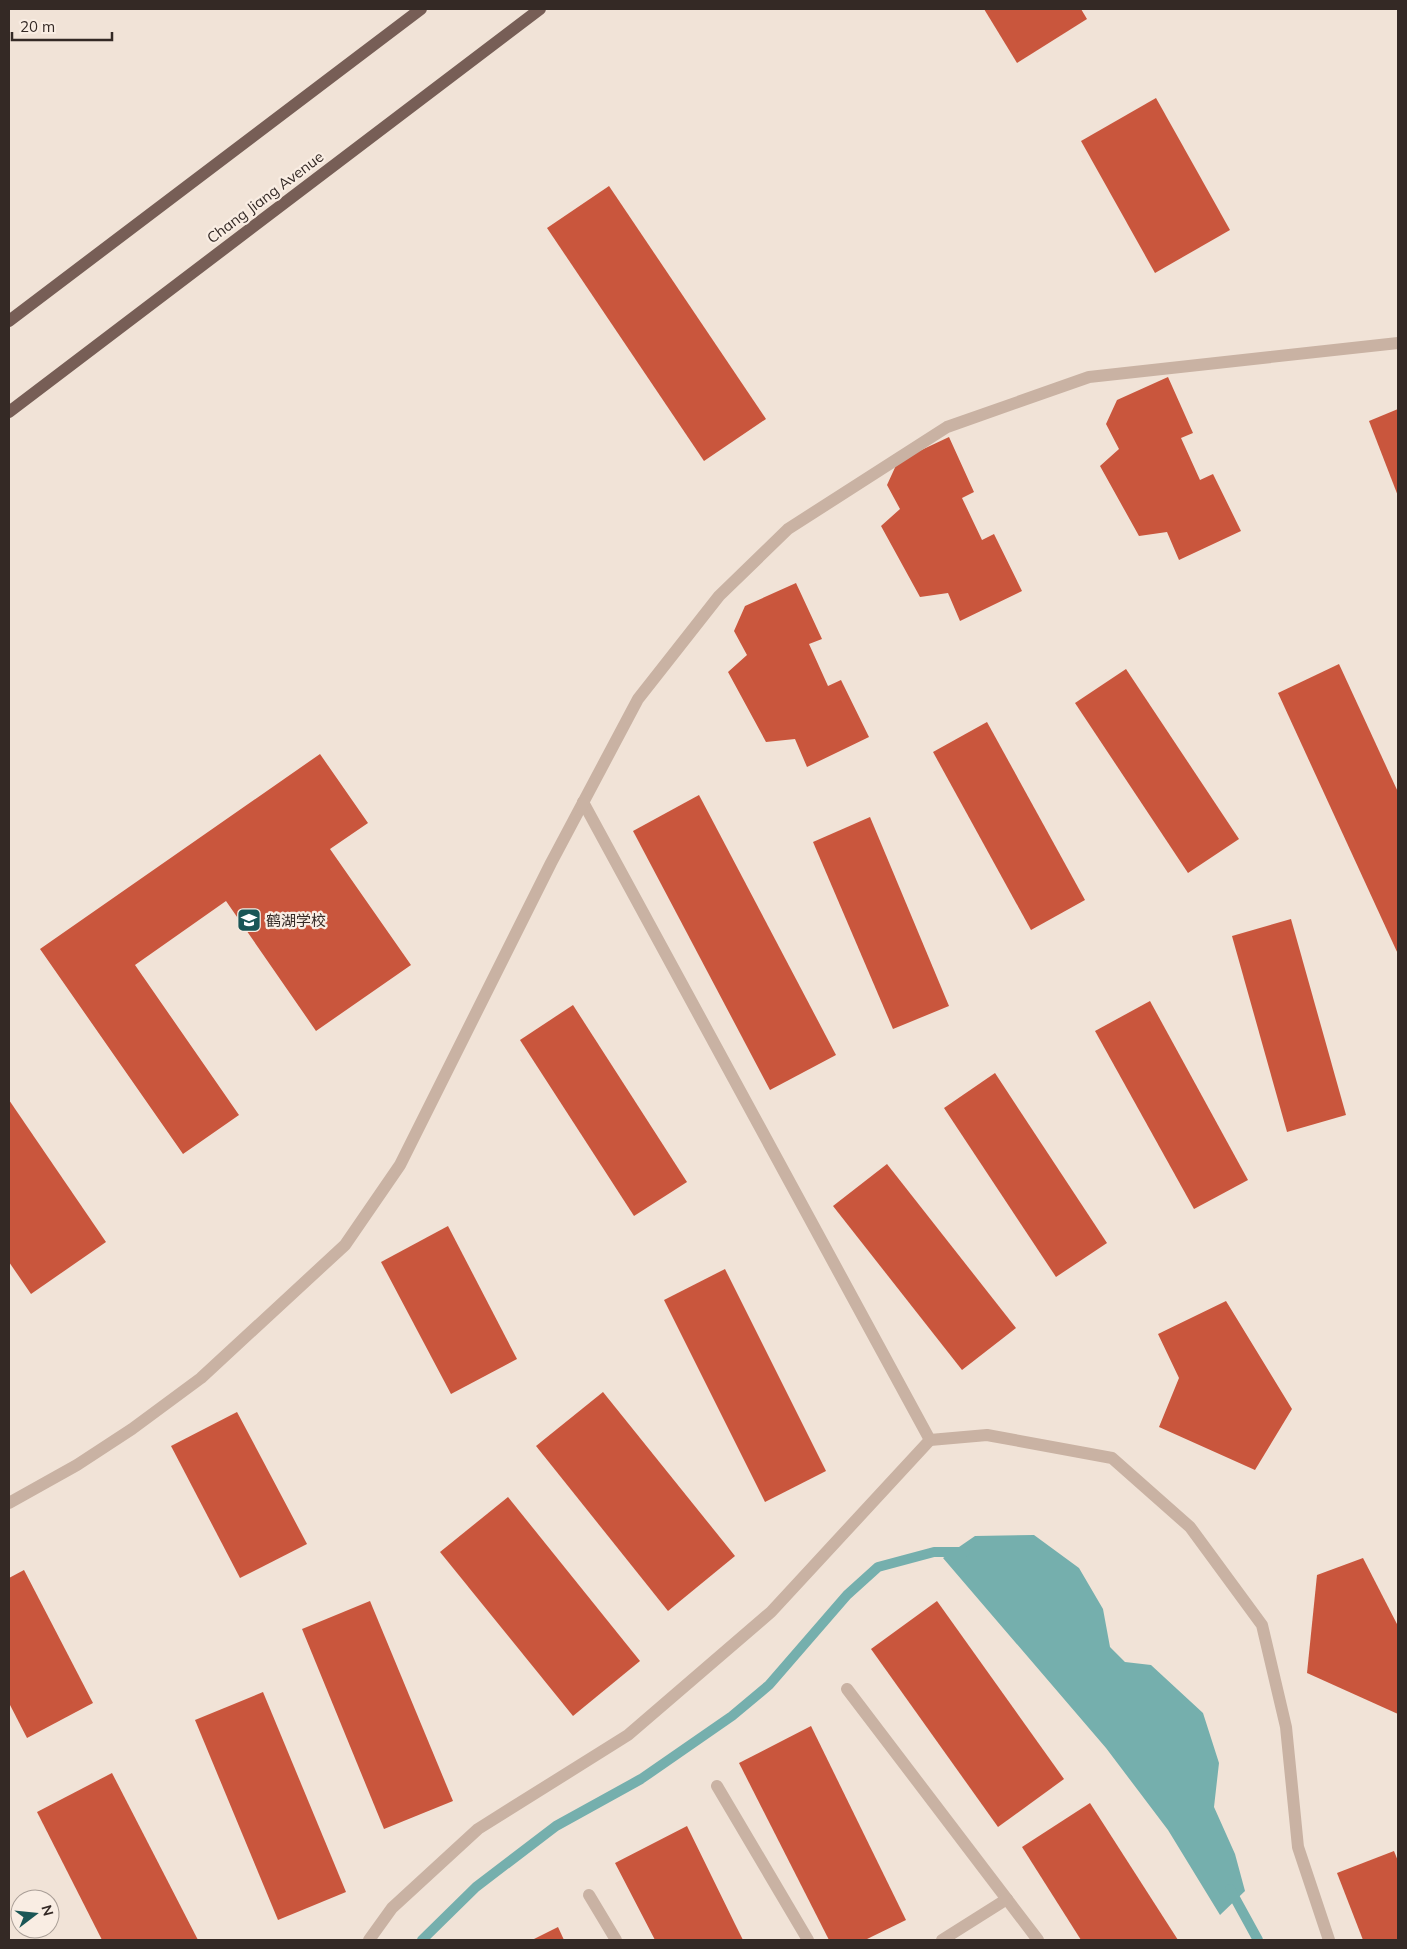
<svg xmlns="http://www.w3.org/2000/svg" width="1407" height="1949" font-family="Mulish,'Noto Sans SC',sans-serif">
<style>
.water{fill:#75afad}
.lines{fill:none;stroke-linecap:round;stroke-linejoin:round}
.stream{stroke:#75afad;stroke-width:10}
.building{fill:#c9563d}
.service{stroke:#c9b2a3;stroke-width:12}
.minor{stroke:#c9b2a3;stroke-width:12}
.primary{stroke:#775e56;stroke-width:12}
.labels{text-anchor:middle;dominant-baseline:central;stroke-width:4.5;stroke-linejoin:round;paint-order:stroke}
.street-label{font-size:15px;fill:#342925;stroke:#f9ede3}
.poi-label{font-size:15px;fill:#342925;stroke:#f9ede3;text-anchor:start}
</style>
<rect width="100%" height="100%" fill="#f1e3d7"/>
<polygon class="water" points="1034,1535 1079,1568 1103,1609 1110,1647 1125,1662 1151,1665 1203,1713 1219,1763 1214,1807 1235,1854 1245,1891 1220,1915 1168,1830 1106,1748 943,1558 975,1536"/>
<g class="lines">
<g class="stream">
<polyline points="1230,1889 1258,1940"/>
<polyline points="422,1940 476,1887 556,1826 641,1779 732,1716 769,1685 847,1595 878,1567 934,1552 965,1552"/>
</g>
</g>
<g class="building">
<polygon points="984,9 1081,9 1087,19 1017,63"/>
<polygon points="1156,98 1230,230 1155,273 1081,141"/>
<polygon points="609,186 766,419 704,461 547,228"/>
<polygon points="1168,377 1193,433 1181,438 1200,480 1213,474 1241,531 1179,560 1167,532 1139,536 1100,466 1119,449 1106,424 1117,400"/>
<polygon points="1398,409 1398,496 1369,421"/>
<polygon points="949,437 974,492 962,498 982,540 994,534 1022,591 960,621 948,593 920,597 881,526 900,509 887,485 898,461"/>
<polygon points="796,583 822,639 809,644 828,686 841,680 869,737 807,767 795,739 766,742 728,672 747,655 734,631 745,606"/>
<polygon points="1339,664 1398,792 1398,954 1278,693"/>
<polygon points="1126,669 1239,839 1188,873 1075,703"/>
<polygon points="987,722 1085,900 1031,930 933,752"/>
<polygon points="320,754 368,823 330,849 411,965 316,1031 226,901 135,965 239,1115 183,1154 40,949"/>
<polygon points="699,795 836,1055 770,1090 633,831"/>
<polygon points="870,817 949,1006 893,1029 813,842"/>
<polygon points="1291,919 1346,1115 1287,1132 1232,936"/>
<polygon points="1150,1001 1248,1180 1194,1209 1095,1031"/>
<polygon points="573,1005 687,1182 634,1216 520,1040"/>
<polygon points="995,1073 1107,1243 1056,1277 944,1108"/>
<polygon points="9,1100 106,1242 31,1294 9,1262"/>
<polygon points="887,1164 1016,1328 962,1370 833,1206"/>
<polygon points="448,1226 517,1359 451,1394 381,1262"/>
<polygon points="725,1269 826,1471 765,1502 664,1300"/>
<polygon points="1226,1301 1292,1409 1255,1470 1159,1427 1179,1378 1158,1334"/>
<polygon points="603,1392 735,1556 668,1611 536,1446"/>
<polygon points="237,1412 307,1544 240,1578 171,1446"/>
<polygon points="508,1497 640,1661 573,1716 440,1552"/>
<polygon points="1363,1558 1398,1626 1398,1714 1307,1673 1317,1575"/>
<polygon points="24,1570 93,1703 27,1738 9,1703 9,1578"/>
<polygon points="370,1601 453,1801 384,1829 302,1629"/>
<polygon points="937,1601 1064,1779 998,1827 871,1649"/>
<polygon points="263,1692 346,1892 278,1920 195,1720"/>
<polygon points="811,1726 906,1920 865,1940 829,1940 739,1763"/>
<polygon points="112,1773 198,1940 102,1940 37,1812"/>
<polygon points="1090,1803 1178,1940 1081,1940 1022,1847"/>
<polygon points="687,1826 735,1924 743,1940 655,1940 615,1863"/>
<polygon points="1394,1851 1398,1861 1398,1940 1363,1940 1337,1873"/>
<polygon points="558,1927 564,1940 532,1940"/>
</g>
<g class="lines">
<g class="service">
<polyline points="847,1689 1038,1940"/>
<polyline points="717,1786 808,1940"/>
<polyline points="589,1895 616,1940"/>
<polyline points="942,1940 1007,1899"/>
</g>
<g class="minor">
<polyline points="583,802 930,1440 987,1435 1112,1458 1190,1527 1262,1625 1286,1727 1298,1847 1329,1940"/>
<polyline points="9,1503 77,1465 132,1429 201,1378 345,1245 400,1165 551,863 638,699 719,596 788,529 947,427 1089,377 1398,343"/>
<polyline points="369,1940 392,1908 478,1829 628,1735 771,1612 930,1440"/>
</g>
<g class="primary">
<polyline points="9,321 421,9"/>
<polyline points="9,412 540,9"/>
</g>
</g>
<defs>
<g id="school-square" transform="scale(1.25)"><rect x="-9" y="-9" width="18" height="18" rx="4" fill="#1a5656" stroke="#f9ede3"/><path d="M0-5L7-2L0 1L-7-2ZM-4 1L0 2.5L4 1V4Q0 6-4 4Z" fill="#fff"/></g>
</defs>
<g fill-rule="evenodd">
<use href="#school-square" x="249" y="920"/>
</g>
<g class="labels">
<g class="street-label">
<text transform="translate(265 197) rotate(-37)">Chang Jiang Avenue</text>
</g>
<g class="poi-label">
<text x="266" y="920">鹤湖学校</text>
</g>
</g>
<rect width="1407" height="1949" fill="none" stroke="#342925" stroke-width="20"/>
<g transform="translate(35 1914) rotate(74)"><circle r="24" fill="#f9ede3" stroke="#aa9f97"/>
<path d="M0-4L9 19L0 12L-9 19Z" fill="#1a5656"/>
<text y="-8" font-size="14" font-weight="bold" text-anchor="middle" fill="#342925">N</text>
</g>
<path d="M12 32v8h100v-8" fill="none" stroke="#342925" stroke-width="2.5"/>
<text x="20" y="32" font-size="15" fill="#342925" stroke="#f9ede3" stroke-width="4" paint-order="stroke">20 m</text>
</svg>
